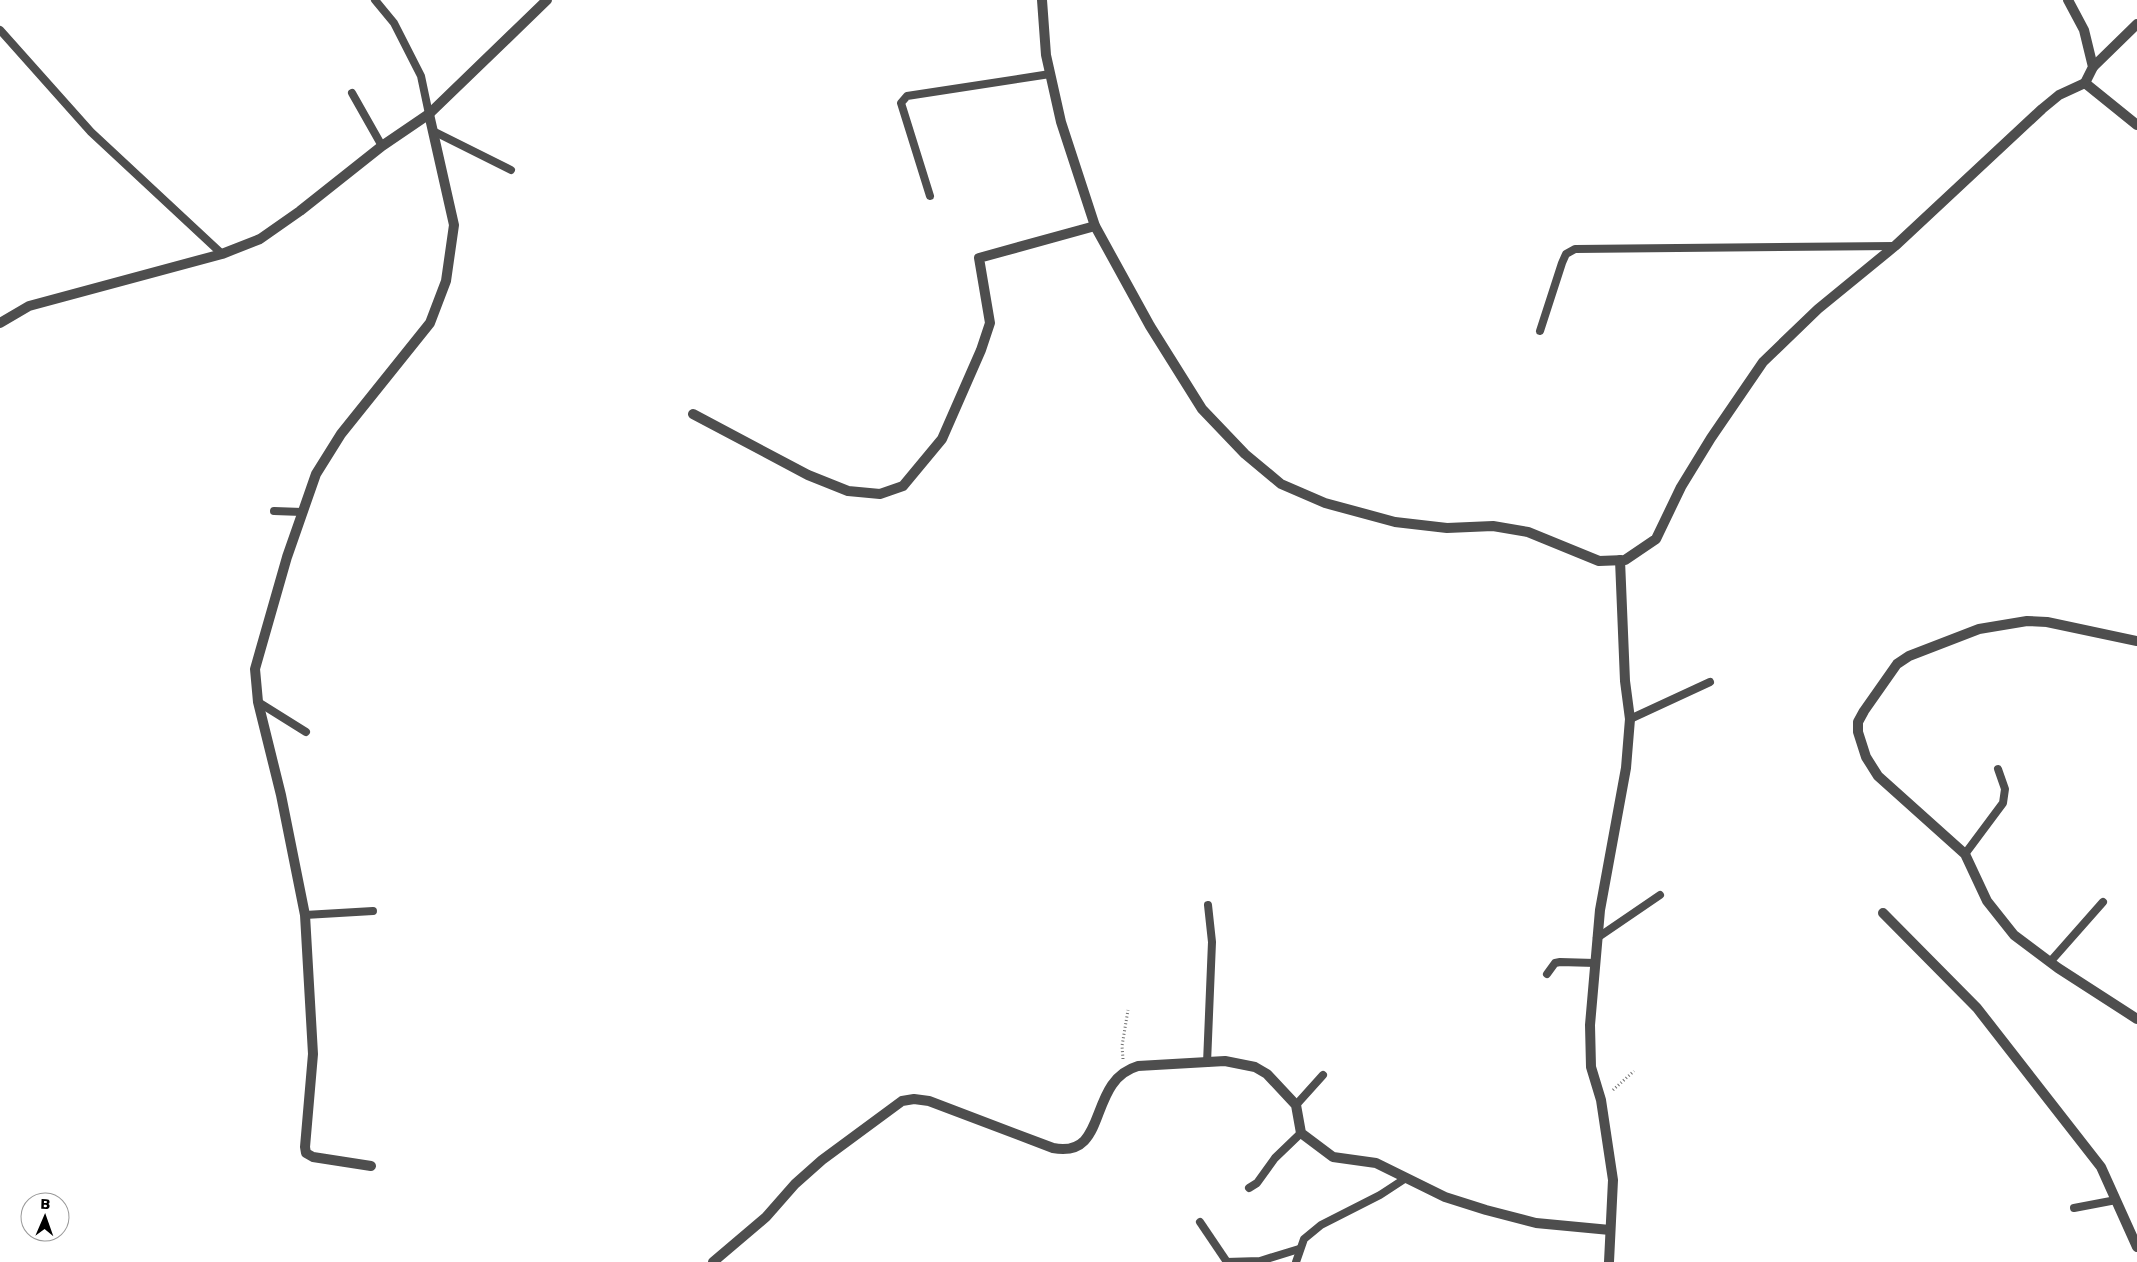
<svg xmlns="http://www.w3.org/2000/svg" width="2137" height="1262" font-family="Rubik,sans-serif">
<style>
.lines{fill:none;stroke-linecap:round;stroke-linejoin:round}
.path{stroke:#707070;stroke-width:3;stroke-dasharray:1 2.5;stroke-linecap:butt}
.service{stroke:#4e4e4e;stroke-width:8}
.minor{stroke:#4e4e4e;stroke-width:10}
</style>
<rect width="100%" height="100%" fill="#fff"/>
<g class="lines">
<g class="path">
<polyline points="1123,1059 1122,1046 1128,1010"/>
<polyline points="1613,1090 1634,1071"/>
</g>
<g class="service">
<polyline points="375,0 394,23 421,76 429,114"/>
<polyline points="0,30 91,132 222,254"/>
<polyline points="352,93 382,146"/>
<polyline points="435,132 511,170"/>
<polyline points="930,196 901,103 907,96 1050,74"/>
<polyline points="1540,331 1562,263 1566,254 1575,249 1895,246"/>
<polyline points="274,511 302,512"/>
<polyline points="258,702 306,732"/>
<polyline points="1630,719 1710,682"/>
<polyline points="1965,854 2003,803 2005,789 1998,769"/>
<polyline points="305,915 373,911"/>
<polyline points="1597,938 1660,895"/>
<polyline points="2050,962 2103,902"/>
<polyline points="1547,974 1555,963 1560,962 1595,963"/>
<polyline points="1207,1063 1212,942 1208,905"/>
<polyline points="1296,1105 1323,1075"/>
<polyline points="1249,1188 1257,1183 1275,1158 1301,1133"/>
<polyline points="2074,1208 2116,1200"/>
<polyline points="1200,1222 1227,1262"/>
<polyline points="1226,1262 1260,1261 1299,1249"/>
<polyline points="1296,1262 1304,1239 1321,1225 1380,1195 1406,1178"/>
</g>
<g class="minor">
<polyline points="1042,0 1046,55 1061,122 1095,226 1150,326 1202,409 1245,454 1281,484 1325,503 1395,522 1447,528 1493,526 1528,532 1599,561 1625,560 1656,539 1681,487 1711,438 1763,362 1818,309 1895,246 2042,109 2059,95 2085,83 2137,125"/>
<polyline points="2068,0 2084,30 2093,67 2085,83"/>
<polyline points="2093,67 2137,24"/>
<polyline points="0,323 29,306 222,254 260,239 300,211 382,146 429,114 547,0"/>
<polyline points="693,414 808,475 848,491 880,494 903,486 942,439 981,350 990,323 979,258 1095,226"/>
<polyline points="2137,641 2047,622 2027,621 1979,629 1909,656 1897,664 1864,711 1858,722 1858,732 1866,757 1878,776 1965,854 1987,901 2014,935 2058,968 2137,1019"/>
<polyline points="1883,913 1977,1008 2101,1167 2137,1247"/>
<polyline points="371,1166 313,1157 306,1153 305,1147 313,1054 305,915 281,795 258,702 255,669 287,557 316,474 341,434 430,323 446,281 454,225 429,114"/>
<path d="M713,1262L766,1217L795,1184L822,1160L902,1101L914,1099L929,1101L1053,1148C1110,1159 1086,1081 1138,1066L1225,1061L1255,1067L1267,1074L1296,1105L1301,1133L1333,1157L1376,1163L1445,1197L1486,1210L1536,1223L1610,1230"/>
<polyline points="1609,1262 1613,1180 1601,1100 1591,1067 1590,1025 1600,910 1626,768 1630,719 1625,681 1620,560"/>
</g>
</g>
<g transform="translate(45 1217) rotate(2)"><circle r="24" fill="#ffffff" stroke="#999999"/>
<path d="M0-4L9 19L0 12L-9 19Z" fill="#000000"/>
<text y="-8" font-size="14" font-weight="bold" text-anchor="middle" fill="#000000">B</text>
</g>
</svg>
